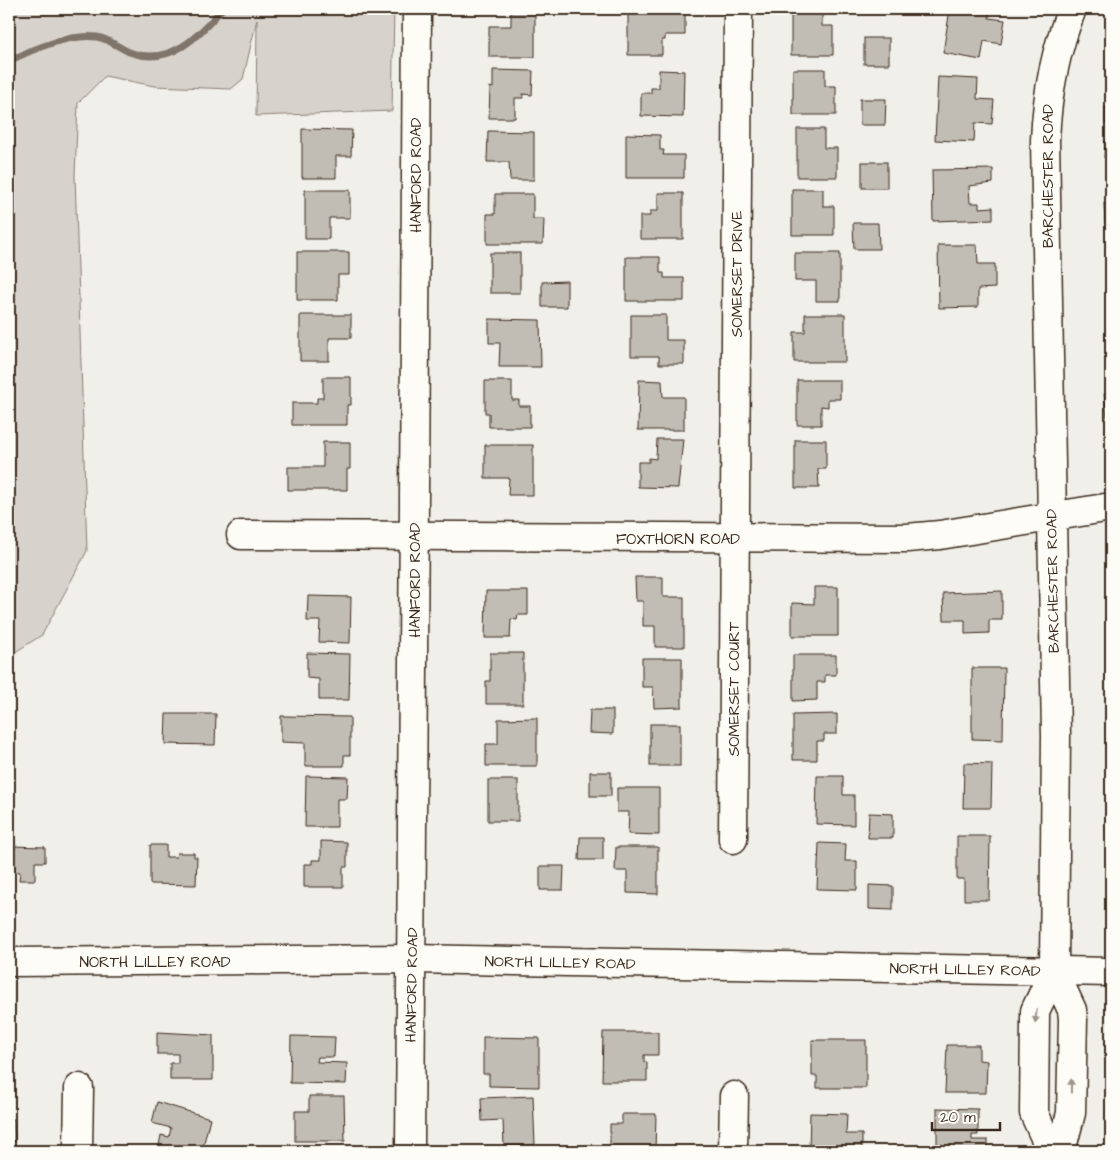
<svg xmlns="http://www.w3.org/2000/svg" width="1120" height="1160" font-family="'Architects Daughter',sans-serif">
<style>
.green{fill:#d7d2cc;stroke:#897e75}
.lines{fill:none;stroke-linecap:round;stroke-linejoin:round}
.stream{stroke:#80746b;stroke-width:7}
.building{fill:#c1bcb4;stroke:#3b2a1e}
.minor-casing{stroke:#3b2a1e;stroke-width:31}
.minor{stroke:#fdfcf7;stroke-width:28}
.oneway{fill:#9c938a}
.labels{text-anchor:middle;dominant-baseline:central;stroke-width:5;stroke-linejoin:round;paint-order:stroke}
.street-label{font-size:15px;fill:#3b2a1e;stroke:#fdfcf7}
</style>
<rect width="100%" height="100%" fill="#f1efea"/>
<filter id="ink" filterUnits="userSpaceOnUse"><feTurbulence type="fractalNoise" baseFrequency=".02" numOctaves="2"/><feDisplacementMap in="SourceGraphic" scale="10" xChannelSelector="R" yChannelSelector="G"/><feConvolveMatrix kernelMatrix="1 2 1 2 8 2 1 2 1" color-interpolation-filters="sRGB"/></filter>
<g filter="url(#ink)">
<polygon class="green" points="9,9 394,9 392,111 256,116 257,19 243,79 231,89 154,86 105,76 78,103 75,175 87,551 42,635 9,656"/>
<g class="lines">
<path class="stream" d="M9,61C33,49 69,33 97,37C110,39 120,49 132,53C171,66 199,36 222,9"/>
</g>
<g class="building">
<polygon points="511,9 535,9 535,57 489,57 489,26 511,26"/>
<polygon points="791,9 822,9 822,26 833,26 833,55 791,55"/>
<polygon points="950,9 990,9 989,18 1005,20 1001,44 984,41 981,60 943,53"/>
<polygon points="628,12 685,12 685,35 665,35 665,40 662,40 662,55 628,55"/>
<rect x="864" y="38" width="25" height="26"/>
<polygon points="793,69 825,69 825,86 836,86 836,115 793,115"/>
<polygon points="493,70 533,71 532,95 523,94 523,98 515,98 515,118 489,118 490,87 493,88"/>
<polygon points="659,70 684,71 683,117 641,116 641,93 651,93 651,88 659,88"/>
<polygon points="938,77 978,79 977,99 994,100 992,124 975,123 974,142 935,140"/>
<polygon points="860,99 886,99 885,125 860,125"/>
<rect x="1105" y="107" width="6" height="17"/>
<polygon points="302,129 352,130 351,156 336,156 336,178 302,178"/>
<polygon points="797,129 824,129 824,148 837,148 837,177 797,177"/>
<polygon points="488,131 534,132 534,180 510,180 509,162 487,162"/>
<polygon points="626,134 660,135 660,150 664,150 663,155 684,155 684,178 626,178"/>
<polygon points="1105,140 1111,140 1111,158 1104,158"/>
<rect x="862" y="162" width="25" height="26"/>
<polygon points="993,169 993,183 969,186 970,203 979,203 979,208 993,207 993,219 933,221 932,170"/>
<polygon points="792,189 823,189 823,206 834,206 834,235 792,235"/>
<polygon points="305,190 350,190 350,218 329,218 329,239 305,239"/>
<polygon points="658,193 683,193 683,239 640,239 640,216 650,216 650,211 658,211"/>
<polygon points="495,194 533,194 533,219 544,219 543,244 487,244 487,214 495,214"/>
<polygon points="1104,203 1111,203 1111,224 1105,224"/>
<polygon points="853,223 878,223 879,249 854,249"/>
<polygon points="938,245 977,245 978,264 995,264 995,288 978,289 978,307 939,308"/>
<polygon points="297,252 349,252 349,275 338,275 338,300 297,300"/>
<rect x="490" y="253" width="30" height="40"/>
<polygon points="795,253 840,253 840,301 816,301 816,281 795,281"/>
<polygon points="626,257 660,257 660,273 664,273 664,278 684,278 684,301 626,301"/>
<polygon points="567,281 567,307 542,307 542,282"/>
<polygon points="1106,286 1111,286 1111,311 1107,312"/>
<polygon points="805,314 845,314 845,362 794,362 794,332 805,332"/>
<polygon points="300,315 351,315 351,338 329,338 329,361 300,361"/>
<polygon points="631,315 666,315 666,340 684,340 684,364 659,364 659,356 631,356"/>
<polygon points="489,319 540,320 541,367 499,367 500,343 489,343"/>
<polygon points="323,377 351,377 351,405 347,405 347,425 292,425 292,403 317,403 317,398 323,398"/>
<polygon points="639,380 662,381 663,397 684,397 684,430 638,430"/>
<polygon points="797,380 840,380 840,399 828,399 828,407 821,406 821,425 797,425"/>
<polygon points="485,381 512,381 512,400 519,400 519,406 530,406 530,427 489,427 489,413 485,413"/>
<polygon points="1111,393 1111,447 1104,394"/>
<polygon points="657,439 683,439 678,488 638,487 638,462 649,462 649,458 656,459"/>
<polygon points="795,440 826,440 826,469 818,469 819,488 795,488"/>
<polygon points="323,442 350,442 350,469 347,469 347,490 288,490 288,467 323,467"/>
<polygon points="485,445 533,445 533,495 508,495 509,478 485,478"/>
<polygon points="635,577 663,577 663,597 684,597 684,647 655,647 655,626 643,626 643,601 636,601"/>
<polygon points="814,587 838,587 838,636 792,636 792,603 814,604"/>
<polygon points="486,591 528,591 528,615 518,615 517,620 511,619 510,638 485,638"/>
<polygon points="1002,591 1002,620 989,620 989,633 965,634 965,620 944,620 943,593"/>
<polygon points="308,596 351,597 350,643 319,642 320,621 307,621"/>
<polygon points="307,653 350,654 349,700 319,700 319,679 307,678"/>
<polygon points="490,653 523,653 523,704 486,704 486,681 490,681"/>
<polygon points="793,655 836,655 836,675 825,675 825,682 817,682 817,700 793,701"/>
<polygon points="642,658 682,658 682,707 654,708 653,687 642,687"/>
<polygon points="972,668 1004,668 1003,740 972,739"/>
<polygon points="590,710 613,710 613,734 589,733"/>
<polygon points="166,714 216,714 215,745 165,744"/>
<polygon points="837,714 837,734 824,734 824,741 817,741 817,760 793,760 793,715"/>
<polygon points="281,716 350,717 350,755 344,755 344,766 305,766 305,743 281,742"/>
<polygon points="537,718 537,766 486,766 486,744 498,744 498,719"/>
<rect x="650" y="724" width="30" height="42"/>
<polygon points="964,763 992,764 991,808 963,808"/>
<rect x="590" y="772" width="21" height="24"/>
<polygon points="306,776 348,777 347,799 337,799 337,827 305,827"/>
<polygon points="817,776 843,776 843,795 854,795 854,825 816,824"/>
<rect x="488" y="780" width="30" height="41"/>
<polygon points="617,788 659,788 659,835 628,834 629,812 617,812"/>
<polygon points="869,813 893,814 893,838 868,838"/>
<polygon points="957,836 990,836 989,900 964,900 964,879 957,879"/>
<polygon points="580,837 603,837 603,860 579,860"/>
<polygon points="321,841 347,842 347,867 343,867 343,887 304,887 304,864 312,864 312,860 321,860"/>
<polygon points="819,843 846,844 845,861 857,861 857,890 817,889"/>
<polygon points="150,845 166,845 166,857 176,857 177,853 194,853 194,857 197,857 196,885 150,884"/>
<polygon points="9,846 45,847 45,862 35,862 35,880 19,880 20,872 9,872"/>
<polygon points="616,847 658,847 658,894 627,893 627,871 615,871"/>
<polygon points="540,866 564,866 563,890 540,890"/>
<polygon points="869,885 893,886 893,910 869,909"/>
<polygon points="157,1032 213,1035 213,1080 170,1080 170,1063 178,1063 178,1054 157,1054"/>
<polygon points="603,1032 658,1032 658,1055 644,1055 644,1062 647,1062 647,1081 602,1081"/>
<polygon points="291,1036 335,1037 334,1057 318,1057 317,1062 347,1063 346,1084 290,1083"/>
<polygon points="483,1037 539,1038 539,1087 489,1086 489,1074 483,1074"/>
<polygon points="812,1040 866,1040 866,1088 817,1088 817,1076 812,1076"/>
<polygon points="947,1045 979,1045 979,1060 987,1061 986,1093 945,1093"/>
<polygon points="309,1096 344,1096 345,1141 295,1141 295,1111 309,1111"/>
<polygon points="533,1096 535,1145 504,1146 503,1120 482,1121 481,1098"/>
<polygon points="157,1102 210,1118 202,1151 158,1151 161,1135 169,1137 171,1128 152,1123"/>
<polygon points="937,1108 978,1109 978,1135 972,1135 972,1140 988,1140 988,1151 930,1151 930,1145 937,1145"/>
<polygon points="810,1113 847,1114 846,1134 862,1134 862,1151 809,1151"/>
<polygon points="622,1114 656,1114 655,1151 630,1151 630,1147 610,1147 610,1124 622,1124"/>
<polygon points="9,1119 14,1119 15,1142 9,1142"/>
</g>
<g class="lines">
<g class="minor-casing">
<g id="minor">
<polyline points="241,535 907,538 940,535 1111,507"/>
<polyline points="733,839 738,9"/>
<polyline points="9,962 412,959 1111,972"/>
<polyline points="78,1151 79,1088"/>
<polyline points="410,1151 417,9"/>
<polyline points="733,1151 734,1096"/>
<polyline points="1051,1151 1034,1113 1035,1018 1035,1011 1054,971"/>
<path d="M1061,1151L1071,1113L1073,1019L1072,1010L1054,971L1056,735L1045,140C1047,94 1055,51 1072,9"/>
</g>
</g>
<use href="#minor" class="minor"/>
</g>
<defs><path id="oneway-solid" d="M-6-.8H1V-3.2L6.5 0L1 3.2V.8H-6Z" transform="scale(1.25)"/></defs>
<g class="oneway">
<use href="#oneway-solid" transform="translate(1036 1016) rotate(97)"/>
<use href="#oneway-solid" transform="translate(1071 1086) rotate(-89)"/>
</g>
</g>
<g class="labels">
<g class="street-label">
<text transform="translate(416 175) rotate(-90)">HANFORD ROAD</text>
<text transform="translate(1048 176) rotate(-90)">BARCHESTER ROAD</text>
<text transform="translate(737 274) rotate(-90)">SOMERSET DRIVE</text>
<text x="678" y="539">FOXTHORN ROAD</text>
<text transform="translate(415 580) rotate(-90)">HANFORD ROAD</text>
<text transform="translate(1053 581) rotate(-91)">BARCHESTER ROAD</text>
<text transform="translate(734 689) rotate(-90)">SOMERSET COURT</text>
<text x="155" y="962">NORTH LILLEY ROAD</text>
<text transform="translate(560 963) rotate(1)">NORTH LILLEY ROAD</text>
<text transform="translate(965 970) rotate(1)">NORTH LILLEY ROAD</text>
<text transform="translate(412 985) rotate(-89)">HANFORD ROAD</text>
</g>
</g>
<rect width="1120" height="1160" fill="none" stroke="#fdfcf7" stroke-width="30"/>
<rect x="15" y="15" width="1090" height="1130" fill="none" stroke="#3b2a1e" stroke-width="2" filter="url(#ink)"/>
<path d="M932 1122v8h68v-8" fill="none" stroke="#3b2a1e" stroke-width="2.5"/>
<text x="940" y="1122" font-size="15" fill="#3b2a1e" stroke="#fdfcf7" stroke-width="4" paint-order="stroke">20 m</text>
</svg>
